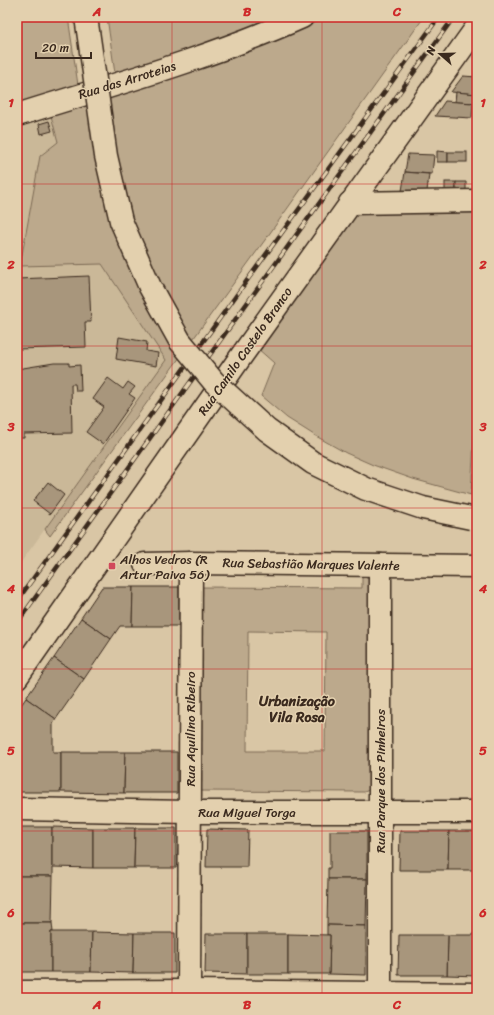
<svg xmlns="http://www.w3.org/2000/svg" width="494" height="1015" font-family="Sriracha,sans-serif">
<style>
.built{fill:#cab898}
.green{fill:#bca98c;stroke:#7c6a55;fill-rule:evenodd}
.building{fill:#a8967b;stroke:#3b2a1e}
.lines{fill:none;stroke-linecap:round;stroke-linejoin:round}
.minor-casing{stroke:#3b2a1e;stroke-width:25}
.minor{stroke:#e3d0ae;stroke-width:22}
.rail-casing{stroke:#3b2a1e;stroke-width:4.5}
.rail{stroke:#e3d0ae;stroke-width:3;stroke-dasharray:9;stroke-linecap:butt}
.minor-bridge-casing{stroke:#3b2a1e;stroke-width:25;stroke-linecap:butt}
.minor-bridge{stroke:#e3d0ae;stroke-width:22}
.grid{fill:none;stroke:#ce2828;stroke-width:1;stroke-opacity:0.55}
.poi-dot{fill:#d1495b;stroke:#e3d0ae;stroke-width:1.5}
.labels{text-anchor:middle;dominant-baseline:central;stroke-width:3;stroke-linejoin:round;paint-order:stroke}
.street-label{font-size:13px;fill:#3b2a1e;stroke:#e3d0ae}
.poi-label{font-size:13px;fill:#3b2a1e;stroke:#e3d0ae;text-anchor:start}
.neighbourhood-label{font-size:14px;font-weight:bold;fill:#3b2a1e;stroke:#e3d0ae}
.neatline{fill:none;stroke:#ce2828;stroke-width:1.5}
.grid-label{font-size:13px;text-anchor:middle;font-weight:bold;fill:#ce2828}
</style>
<rect width="100%" height="100%" fill="#d9c6a5"/>
<filter id="ink" filterUnits="userSpaceOnUse"><feTurbulence type="fractalNoise" baseFrequency=".025" numOctaves="2"/><feDisplacementMap in="SourceGraphic" scale="8" xChannelSelector="R" yChannelSelector="G"/><feConvolveMatrix kernelMatrix="1 2 1 2 8 2 1 2 1" color-interpolation-filters="sRGB"/></filter>
<g filter="url(#ink)">
<polygon class="built" points="48,104 102,264 166,360 17,568 17,114"/>
<g class="green">
<polygon points="17,17 68,17 78,85 17,105"/>
<polygon points="107,17 282,17 223,41 115,74"/>
<polygon points="326,17 424,17 265,240 50,536 46,531 45,529 166,360 102,264 20,266 40,156 58,142 50,112 305,27"/>
<polygon points="357,208 477,208 477,378 471,495 413,479 373,465 346,453 314,435 287,418 261,396 274,363 257,348"/>
<path d="M362,574L371,576L369,790L364,792L196,791L198,587L362,588ZM248,631L326,632L325,751H247Z"/>
</g>
<g class="building">
<polygon points="463,76 477,77 477,94 451,92"/>
<polygon points="456,92 477,94 477,103 455,102"/>
<polygon points="445,101 473,103 472,118 435,116"/>
<polygon points="49,121 52,131 41,134 39,124"/>
<polygon points="437,151 448,152 448,162 437,162"/>
<rect x="448" y="152" width="19" height="10"/>
<polygon points="408,154 434,155 432,174 405,172"/>
<polygon points="405,172 429,174 427,191 402,191"/>
<rect x="445" y="182" width="11" height="9"/>
<polygon points="456,182 466,182 466,190 456,191"/>
<polygon points="89,276 91,322 85,322 86,347 17,349 17,328 19,328 17,279"/>
<polygon points="119,337 147,342 146,351 158,353 156,366 116,359"/>
<polygon points="54,363 69,363 69,366 80,365 81,391 76,391 75,384 71,384 72,433 24,434 24,438 17,438 17,369"/>
<polygon points="108,378 123,389 128,382 135,387 129,394 135,398 103,444 86,432 104,407 93,399"/>
<polygon points="48,482 64,495 50,514 33,501"/>
<polygon points="102,587 133,587 132,626 120,626 111,639 81,618"/>
<polygon points="133,587 179,587 179,626 132,626"/>
<polygon points="81,618 111,639 84,679 54,658"/>
<polygon points="54,658 84,679 56,719 26,698"/>
<polygon points="26,698 56,719 53,724 53,752 61,752 61,792 17,792 17,711"/>
<polygon points="61,752 125,752 124,793 61,792"/>
<polygon points="125,752 177,752 177,793 124,793"/>
<polygon points="17,827 52,827 52,867 53,867 53,876 17,876"/>
<polygon points="52,827 93,828 93,868 52,867"/>
<polygon points="93,828 135,828 134,868 93,868"/>
<polygon points="135,828 176,828 176,868 134,868"/>
<polygon points="207,829 248,830 247,867 206,867"/>
<polygon points="330,831 367,831 367,879 328,879 328,868 330,868"/>
<polygon points="400,831 449,831 448,870 399,870"/>
<polygon points="449,831 477,831 477,880 475,880 475,870 448,870"/>
<polygon points="17,876 53,876 52,923 17,923"/>
<polygon points="328,879 367,879 366,926 327,925"/>
<polygon points="475,880 477,880 477,926 474,926"/>
<polygon points="17,923 52,923 53,932 51,932 51,972 17,972"/>
<polygon points="327,925 366,926 366,975 329,974 330,935 327,935"/>
<polygon points="474,926 477,926 477,976 447,975 448,935 474,935"/>
<polygon points="51,932 92,932 91,972 51,972"/>
<polygon points="92,932 134,933 133,973 91,972"/>
<polygon points="134,933 175,933 175,973 133,973"/>
<polygon points="206,934 247,934 247,974 205,973"/>
<rect x="247" y="934" width="41" height="40"/>
<polygon points="288,934 330,935 329,974 288,974"/>
<polygon points="399,935 448,935 447,975 398,975"/>
</g>
<g class="lines">
<g class="minor-casing">
<g id="minor">
<path d="M17,115C113,85 210,58 302,17"/>
<polyline points="350,203 477,201"/>
<polyline points="145,564 191,563 477,566"/>
<polyline points="17,677 242,355 477,27"/>
<polyline points="17,809 189,812 477,812"/>
<polyline points="189,991 191,563"/>
<polyline points="17,992 189,991 477,994"/>
<polyline points="380,998 380,565"/>
</g>
</g>
<use href="#minor" class="minor"/>
<g class="rail-casing">
<g id="rail">
<polyline points="17,601 243,286 439,17"/>
<polyline points="17,623 255,292 454,17"/>
</g>
</g>
<use href="#rail" class="rail"/>
<g class="minor-bridge-casing">
<polyline id="minor-bridge" points="86,17 106,156 121,221 150,287 180,341 214,382 267,430 313,463 366,489 423,508 471,518"/>
</g>
<use href="#minor-bridge" class="minor-bridge"/>
</g>
</g>
<path class="grid" d="M172,17V998M322,17V998M17,184H477M17,346H477M17,508H477M17,669H477M17,831H477"/>
<rect class="poi-dot" x="108" y="562" width="8" height="8" rx="2"/>
<g class="labels">
<g class="street-label">
<text transform="translate(127 80) rotate(-17)">Rua das Arroteias</text>
<text transform="translate(245 351) rotate(-55)">Rua Camilo Castelo Branco</text>
<text transform="translate(311 564) rotate(1)">Rua Sebastião Marques Valente</text>
<text transform="translate(190 729) rotate(-90)">Rua Aquilino Ribeiro</text>
<text transform="translate(380 781) rotate(-90)">Rua Parque dos Pinheiros</text>
<text x="247" y="812">Rua Miguel Torga</text>
</g>
<g class="poi-label">
<text x="120" y="559">Alhos Vedros (R<tspan x="120" dy="15">Artur Paiva 56)</tspan></text>
</g>
<g class="neighbourhood-label">
<text x="297" y="701">Urbanização<tspan x="297" dy="16">Vila Rosa</tspan></text>
</g>
</g>
<rect width="494" height="1015" fill="none" stroke="#e3d0ae" stroke-width="44"/>
<g transform="translate(440 54) rotate(290)" stroke="#e3d0ae" stroke-width="3" paint-order="stroke">
<path d="M0-3L7 15L0 10L-7 15Z" fill="#3b2a1e"/>
<text y="-6" font-size="11" font-weight="bold" text-anchor="middle" fill="#3b2a1e">N</text>
</g>
<path d="M36 52v6h55v-6" fill="none" stroke="#3b2a1e" stroke-width="2"/>
<text x="42" y="52" font-size="12" fill="#3b2a1e" stroke="#e3d0ae" stroke-width="3" paint-order="stroke">20 m</text>
<rect x="22" y="22" width="450" height="971" class="neatline"/>
<g class="grid-label">
<text x="97" y="16">A</text>
<text x="247" y="16">B</text>
<text x="397" y="16">C</text>
<text x="11" y="107">1</text>
<text x="483" y="107">1</text>
<text x="11" y="269">2</text>
<text x="483" y="269">2</text>
<text x="11" y="431">3</text>
<text x="483" y="431">3</text>
<text x="11" y="593">4</text>
<text x="483" y="593">4</text>
<text x="11" y="755">5</text>
<text x="483" y="755">5</text>
<text x="11" y="917">6</text>
<text x="483" y="917">6</text>
<text x="97" y="1009">A</text>
<text x="247" y="1009">B</text>
<text x="397" y="1009">C</text>
</g>
</svg>
